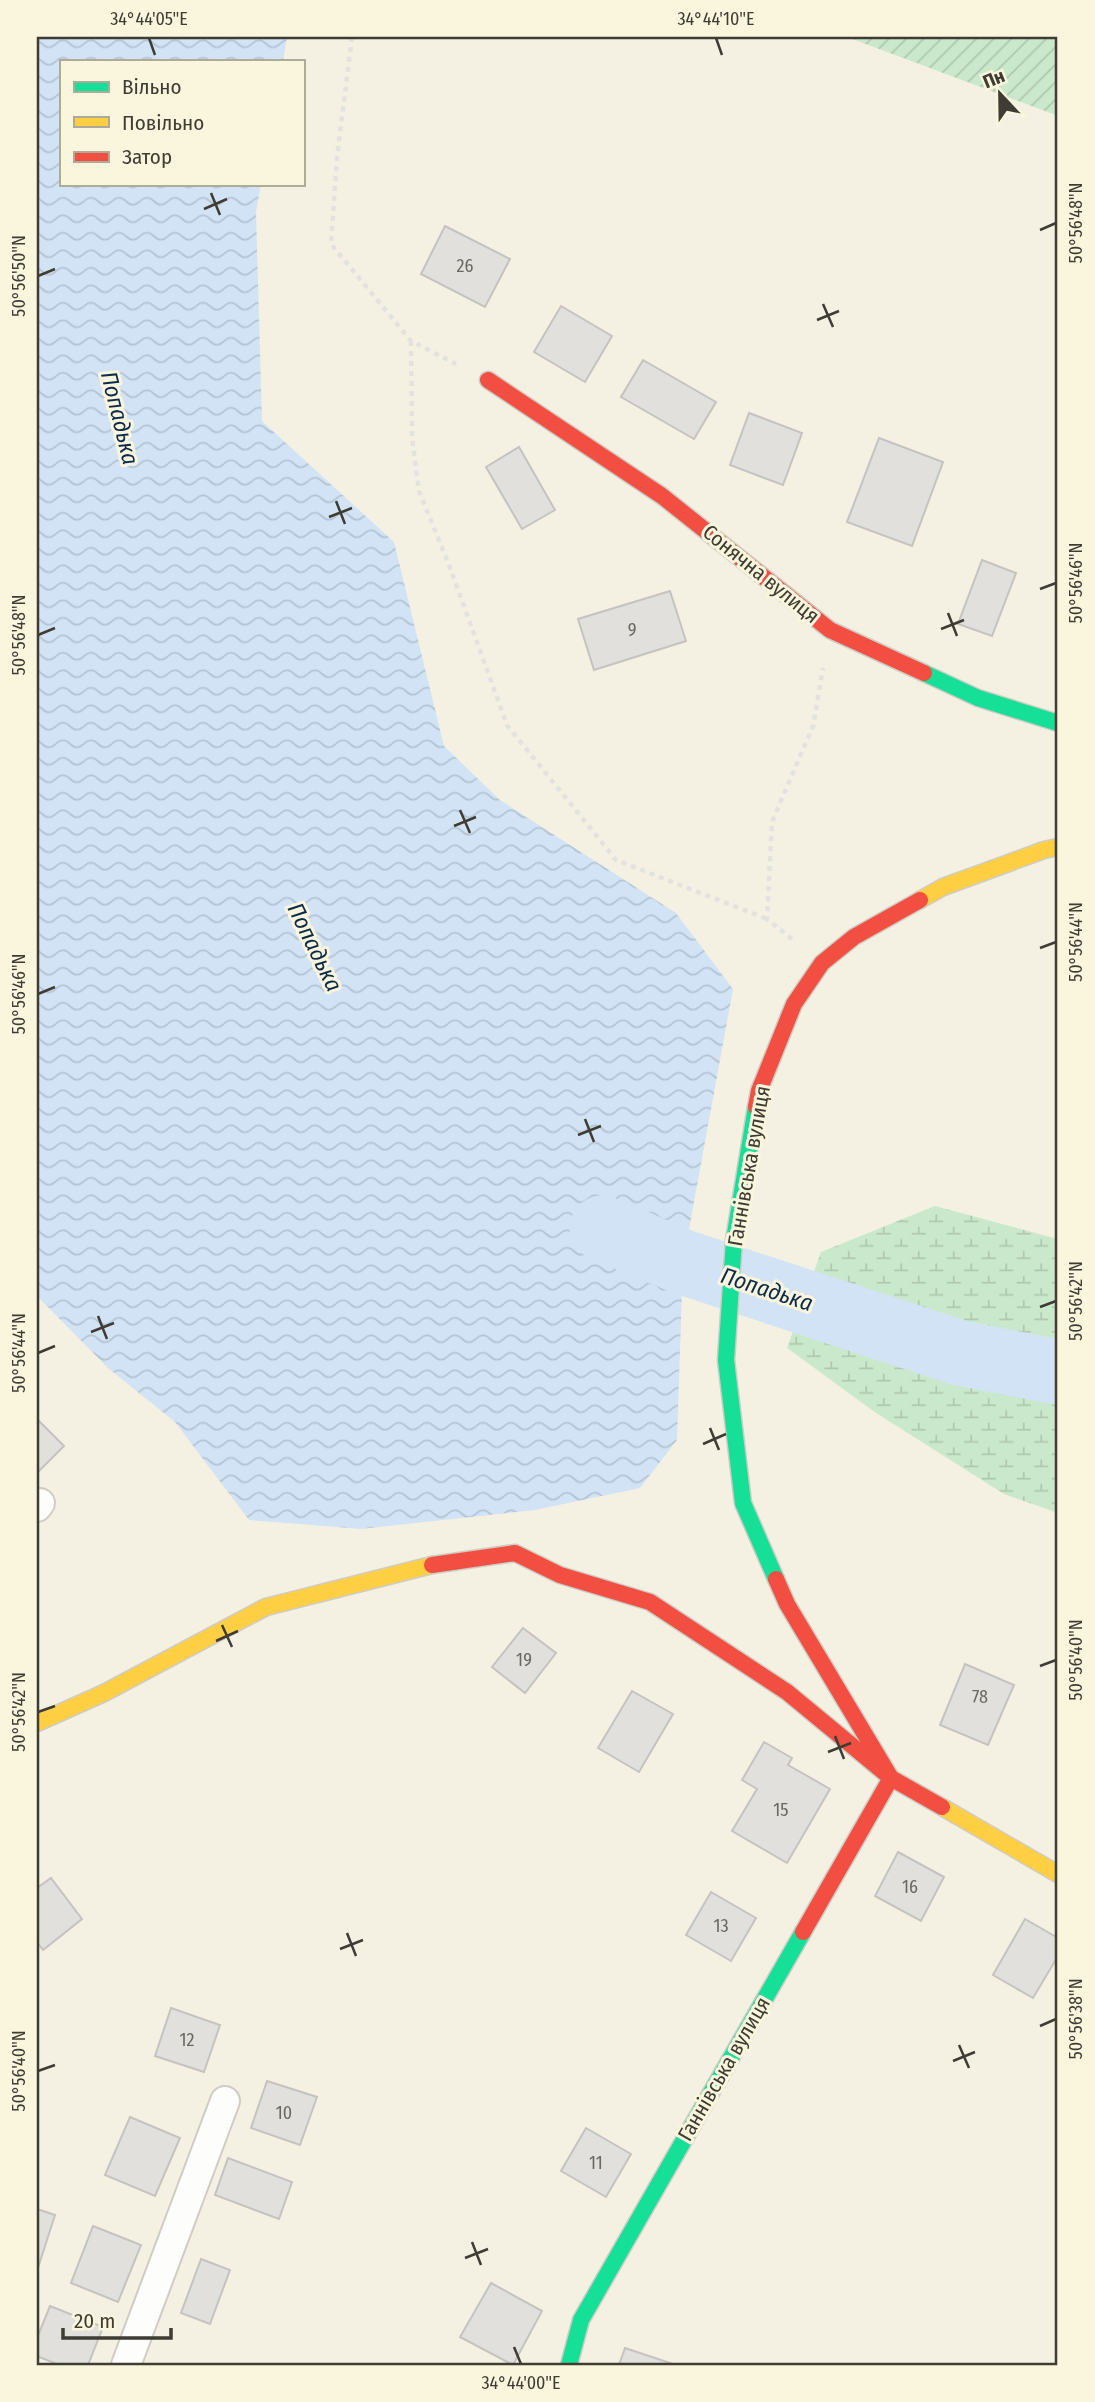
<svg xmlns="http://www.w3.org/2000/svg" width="1095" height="2402" font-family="'Fira Sans Condensed',sans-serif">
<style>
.wetland{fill:url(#wetland-marsh)}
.garden{fill:url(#garden-furrows)}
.water{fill:url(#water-waves)}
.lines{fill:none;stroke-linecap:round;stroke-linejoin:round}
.river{stroke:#d2e3f6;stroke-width:65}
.building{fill:#e2e0dd;stroke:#c5c2c0;stroke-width:2}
.street-casing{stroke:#cfccc3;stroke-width:32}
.fast-casing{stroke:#cfccc3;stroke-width:19}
.slow-casing{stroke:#cfccc3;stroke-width:19}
.jam-casing{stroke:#cfccc3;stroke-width:19}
.path{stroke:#e3e2de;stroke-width:4.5;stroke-dasharray:5 5;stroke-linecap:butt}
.street{stroke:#fdfdfb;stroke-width:28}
.fast{stroke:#16e098;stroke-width:16}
.slow{stroke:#ffcf43;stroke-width:16}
.jam{stroke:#f24e42;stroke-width:16}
.ticks{fill:none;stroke:#3e3c33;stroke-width:2.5}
.labels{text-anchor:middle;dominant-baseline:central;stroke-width:6;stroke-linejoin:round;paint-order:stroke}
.number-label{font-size:18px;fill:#6a6860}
.street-label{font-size:21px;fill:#3e3c33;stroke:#faf5dd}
.water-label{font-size:23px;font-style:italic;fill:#0c2a4b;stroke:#faf5dd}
.neatline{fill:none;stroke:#3e3c33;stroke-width:2.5}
.ticks-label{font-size:18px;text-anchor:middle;fill:#3e3c33}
</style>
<defs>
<pattern id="wetland-marsh" width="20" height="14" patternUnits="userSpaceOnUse" patternTransform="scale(1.75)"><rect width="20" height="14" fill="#cae8cb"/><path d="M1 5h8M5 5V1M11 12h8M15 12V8" fill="none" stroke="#afc8af"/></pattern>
<pattern id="garden-furrows" width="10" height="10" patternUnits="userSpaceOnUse" patternTransform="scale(1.75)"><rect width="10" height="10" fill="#cae8cb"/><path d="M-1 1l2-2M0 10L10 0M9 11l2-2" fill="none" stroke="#afc8af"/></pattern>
<pattern id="water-waves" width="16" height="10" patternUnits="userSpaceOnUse" patternTransform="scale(1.75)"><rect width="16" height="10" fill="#d2e3f6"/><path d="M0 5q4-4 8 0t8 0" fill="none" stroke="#b5c4d3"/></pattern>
</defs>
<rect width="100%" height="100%" fill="#f4f1e3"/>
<polygon class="wetland" points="935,1206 1058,1239 1058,1513 1004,1494 876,1413 787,1348 821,1252"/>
<polygon class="garden" points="847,37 1058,37 1058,116"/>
<polygon class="water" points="37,37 287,37 283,61 61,61 61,184 261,184 256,212 262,421 394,542 444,746 500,800 676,913 733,989 683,1262 677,1440 640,1488 535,1510 361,1529 249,1520 175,1422 108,1368 37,1296"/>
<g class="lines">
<polyline class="river" points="602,1228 683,1262 960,1353 1058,1372"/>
</g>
<g class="building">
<polygon points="445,226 510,259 485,307 421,274"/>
<polygon points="561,306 612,336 585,382 534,352"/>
<polygon points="643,360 716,402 694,439 621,397"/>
<polygon points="749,413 802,433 783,485 730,465"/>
<polygon points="879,438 943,462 912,546 847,522"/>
<polygon points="519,447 555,510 522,529 486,467"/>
<polygon points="982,560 1016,573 992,636 958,624"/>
<polygon points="670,591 686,641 594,670 578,619"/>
<polygon points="37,1419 64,1446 37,1473"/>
<polygon points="523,1628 556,1653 525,1693 492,1667"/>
<polygon points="965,1664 1014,1685 988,1745 940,1725"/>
<polygon points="632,1691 673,1714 639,1772 598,1748"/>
<polygon points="764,1742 792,1758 788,1765 830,1789 787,1863 732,1831 757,1789 742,1780"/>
<polygon points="898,1852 944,1877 921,1921 875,1896"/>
<polygon points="51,1878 82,1919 43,1950 37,1942 37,1888"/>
<polygon points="711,1892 756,1918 731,1961 686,1935"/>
<polygon points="1025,1919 1058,1938 1058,1956 1033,1998 993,1975"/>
<polygon points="171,2008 220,2025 204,2072 155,2056"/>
<polygon points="267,2081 317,2097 300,2145 251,2128"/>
<polygon points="130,2117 180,2138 155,2196 105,2175"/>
<polygon points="586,2128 631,2154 606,2197 561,2171"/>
<polygon points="228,2158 292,2182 279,2219 215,2195"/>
<polygon points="37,2209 55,2215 37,2271"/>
<polygon points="93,2226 141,2245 118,2302 71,2283"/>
<polygon points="201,2259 230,2270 210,2324 181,2313"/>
<polygon points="491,2283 542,2311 513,2365 460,2337"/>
<polygon points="50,2306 103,2327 88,2365 59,2365 37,2356 37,2338"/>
<polygon points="625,2348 676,2365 619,2365"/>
</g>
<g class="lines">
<g class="street-casing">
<g id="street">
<polyline points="37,1507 40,1503"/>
<polyline points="126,2365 225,2101"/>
</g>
</g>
<g class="fast-casing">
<g id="fast">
<polyline points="924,673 978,698 1058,723"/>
<polyline points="756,1107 734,1240 726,1360 743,1503 776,1579"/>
<polyline points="569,2365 581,2320 803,1932"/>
</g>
</g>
<g class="slow-casing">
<g id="slow">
<polyline points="920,900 943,887 1044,850 1058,847"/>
<polyline points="37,1723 104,1693 266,1607 432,1565"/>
<polyline points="942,1807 1058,1874"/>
</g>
</g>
<g class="jam-casing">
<g id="jam">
<polyline points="488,380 662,496 830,630 924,673"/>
<polyline points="756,1107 759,1091 794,1004 822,963 854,937 920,900"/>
<polyline points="432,1565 515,1553 560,1575 650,1602 787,1692 891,1778 942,1807"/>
<polyline points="776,1579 787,1604 891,1778 803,1932"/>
</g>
</g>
<g class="path">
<polyline points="352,37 337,157 331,244 411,341 456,364"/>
<polyline points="411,341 412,438 419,491 449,565 507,725 616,860 767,919"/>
<polyline points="792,939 767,919 772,822 813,726 823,668"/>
</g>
<use href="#street" class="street"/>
<use href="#fast" class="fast"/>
<use href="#slow" class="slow"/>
<use href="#jam" class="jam"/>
</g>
<path class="ticks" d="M149,38L155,55M716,38L722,55M211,193L220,215M204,209L227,199M1040,230L1056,223M38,276L55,269M823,304L833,327M817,320L839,311M336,501L345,524M329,517L352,508M1040,589L1056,583M948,613L957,636M941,629L964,620M38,635L55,628M460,810L470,833M454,826L476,817M1040,948L1056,942M38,994L55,987M585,1119L594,1142M578,1135L601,1126M1040,1307L1056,1301M98,1316L107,1339M91,1332L114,1323M38,1353L55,1346M710,1428L719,1450M703,1444L726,1434M222,1625L232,1647M216,1641L238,1631M1040,1666L1056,1660M38,1712L55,1706M835,1736L844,1759M828,1752L851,1743M347,1933L356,1956M340,1949L363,1940M1040,2026L1056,2019M959,2045L969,2068M953,2061L975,2052M38,2071L55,2065M472,2242L481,2265M465,2258L488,2249M514,2347L521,2364"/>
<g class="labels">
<g class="number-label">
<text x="465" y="266">26</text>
<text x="632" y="630">9</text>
<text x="524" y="1660">19</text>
<text x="980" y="1697">78</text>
<text x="781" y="1810">15</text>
<text x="910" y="1887">16</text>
<text x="721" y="1926">13</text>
<text x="187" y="2040">12</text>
<text x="284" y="2113">10</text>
<text x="596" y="2163">11</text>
</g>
<g class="street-label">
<text transform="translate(761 574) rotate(39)">Сонячна вулиця</text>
<text transform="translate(749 1166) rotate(-80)">Ганнівська вулиця</text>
<text transform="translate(724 2069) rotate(-60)">Ганнівська вулиця</text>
</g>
<g class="water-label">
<text transform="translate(120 418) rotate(76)">Попадька</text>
<text transform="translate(315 947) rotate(64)">Попадька</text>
<text transform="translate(767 1289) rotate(18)">Попадька</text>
</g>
</g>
<rect width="1095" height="2402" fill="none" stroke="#faf5dd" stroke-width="77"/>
<rect x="60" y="60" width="245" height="126" fill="#faf5dd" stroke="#afab99" stroke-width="2"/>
<rect x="74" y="82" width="35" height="10" fill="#16e098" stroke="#afab99" stroke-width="2"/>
<text x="122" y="94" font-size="21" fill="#3e3c33">Вільно</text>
<rect x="74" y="117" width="35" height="10" fill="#ffcf43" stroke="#afab99" stroke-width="2"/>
<text x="122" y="130" font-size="21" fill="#3e3c33">Повільно</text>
<rect x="74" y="152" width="35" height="10" fill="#f24e42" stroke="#afab99" stroke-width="2"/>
<text x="122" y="164" font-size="21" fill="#3e3c33">Затор</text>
<g transform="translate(1000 94) rotate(338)" stroke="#faf5dd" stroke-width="5" paint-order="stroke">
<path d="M0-5L12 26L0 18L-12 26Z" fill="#3e3c33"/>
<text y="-10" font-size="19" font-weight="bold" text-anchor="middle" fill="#3e3c33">Пн</text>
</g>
<path d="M63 2328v10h108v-10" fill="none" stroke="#3e3c33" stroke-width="3.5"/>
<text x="74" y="2328" font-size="21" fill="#3e3c33" stroke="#faf5dd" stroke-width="5" paint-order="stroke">20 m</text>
<rect x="38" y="38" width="1018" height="2326" class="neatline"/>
<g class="ticks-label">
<text x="149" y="25">34°44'05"E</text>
<text x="716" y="25">34°44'10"E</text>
<text transform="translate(1076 223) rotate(-90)" y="6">50°56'48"N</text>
<text transform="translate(19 276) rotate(-90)" y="6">50°56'50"N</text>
<text transform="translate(1076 583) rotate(-90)" y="6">50°56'46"N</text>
<text transform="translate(19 635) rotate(-90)" y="6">50°56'48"N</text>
<text transform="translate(1076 942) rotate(-90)" y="6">50°56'44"N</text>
<text transform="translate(19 994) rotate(-90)" y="6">50°56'46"N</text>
<text transform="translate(1076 1301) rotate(-90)" y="6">50°56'42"N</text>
<text transform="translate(19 1353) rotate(-90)" y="6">50°56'44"N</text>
<text transform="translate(1076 1660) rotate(-90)" y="6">50°56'40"N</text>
<text transform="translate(19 1712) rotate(-90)" y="6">50°56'42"N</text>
<text transform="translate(1076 2019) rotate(-90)" y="6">50°56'38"N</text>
<text transform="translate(19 2071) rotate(-90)" y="6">50°56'40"N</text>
<text x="521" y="2389">34°44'00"E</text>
</g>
</svg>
